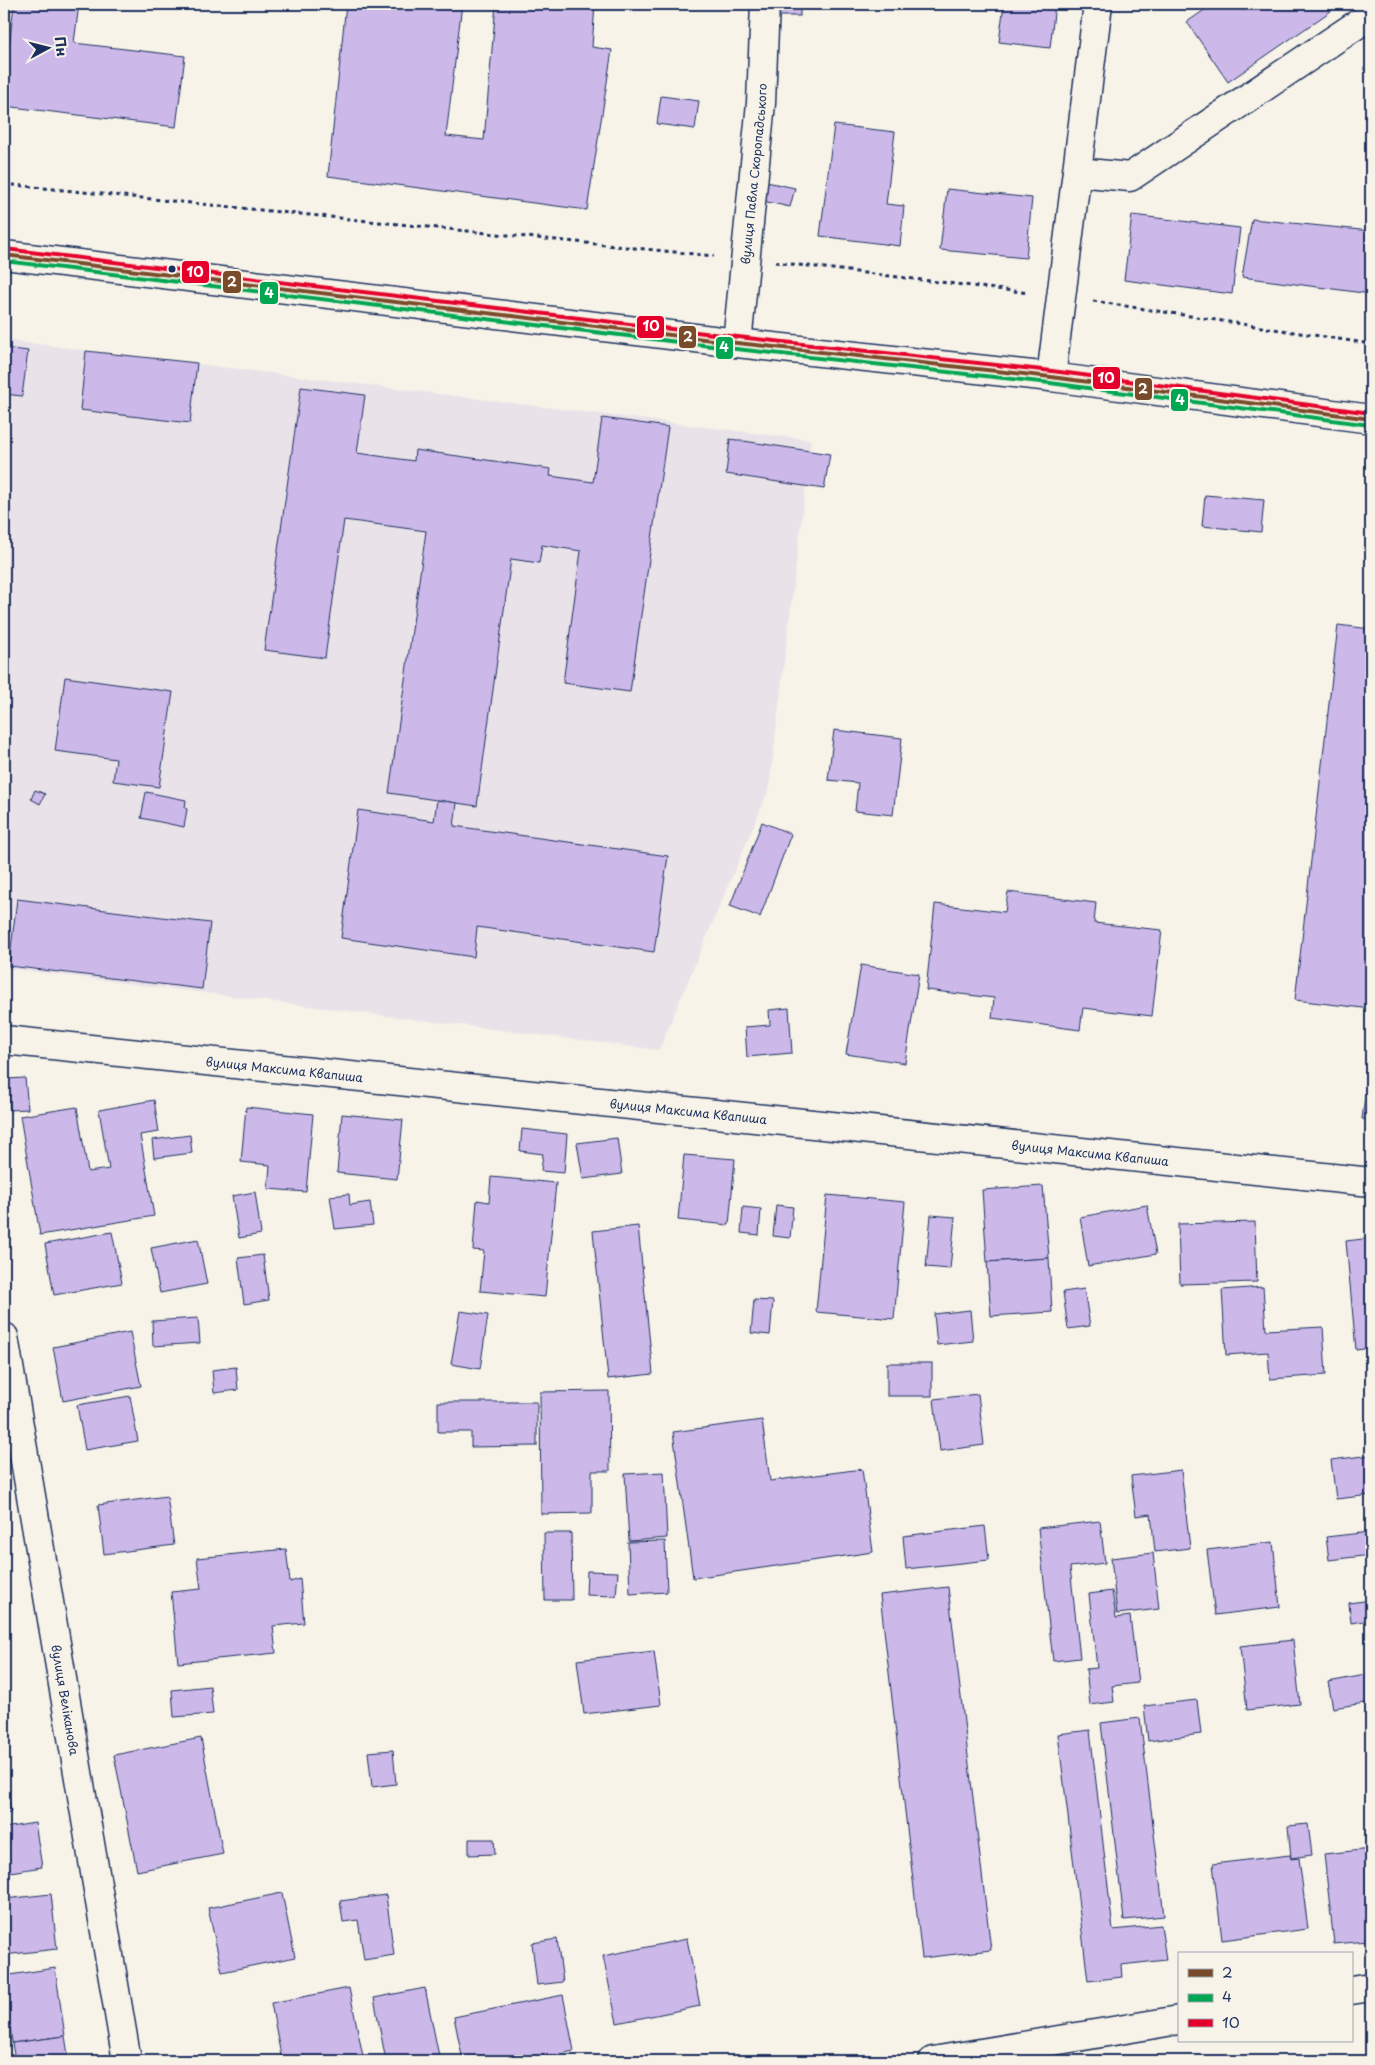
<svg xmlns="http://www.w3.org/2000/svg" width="1375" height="2065" font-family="'Playpen Sans',sans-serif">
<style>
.built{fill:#eae2e9}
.building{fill:#ccb9ea;stroke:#1b2f5e}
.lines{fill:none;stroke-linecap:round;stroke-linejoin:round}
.minor-casing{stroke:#1b2f5e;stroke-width:31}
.path{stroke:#1b2f5e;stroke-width:3;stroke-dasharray:4 4;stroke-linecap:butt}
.minor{stroke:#f7f3e8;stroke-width:28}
.bus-1-casing{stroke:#f7f3e8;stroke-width:8}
.bus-2-casing{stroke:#f7f3e8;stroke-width:8}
.bus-3-casing{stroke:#f7f3e8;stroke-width:8}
.bus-1{stroke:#7a4b2a;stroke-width:4}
.bus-2{stroke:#00a651;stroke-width:4}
.bus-3{stroke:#e4002b;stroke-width:4}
.bus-dot{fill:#1b2f5e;stroke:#f7f3e8;stroke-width:2}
.labels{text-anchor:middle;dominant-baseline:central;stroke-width:4;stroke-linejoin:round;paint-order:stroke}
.street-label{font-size:12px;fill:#1b2f5e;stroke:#f7f3e8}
.line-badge{stroke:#f7f3e8;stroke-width:2}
.badge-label{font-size:14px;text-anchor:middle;font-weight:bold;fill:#fff}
</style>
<rect width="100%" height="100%" fill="#f7f3e8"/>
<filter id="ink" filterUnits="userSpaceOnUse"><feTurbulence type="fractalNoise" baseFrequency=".02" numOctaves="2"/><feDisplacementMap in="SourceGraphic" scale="10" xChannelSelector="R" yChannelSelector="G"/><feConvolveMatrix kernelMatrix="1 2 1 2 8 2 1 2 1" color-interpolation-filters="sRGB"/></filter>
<g filter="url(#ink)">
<polygon class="built" points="4,340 811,440 769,789 659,1050 4,968"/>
<g class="building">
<polygon points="14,4 79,4 74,43 185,56 176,127 4,106 4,91"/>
<polygon points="346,4 462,4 446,136 484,140 496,4 595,4 592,47 612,50 587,210 328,176"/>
<rect x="774" y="4" width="26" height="12"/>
<polygon points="1004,4 1055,4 1050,48 999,42"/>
<polygon points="1213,4 1341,4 1228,82 1187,22"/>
<polygon points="661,96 699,101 695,129 657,124"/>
<polygon points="834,125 895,132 886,204 904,206 900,246 820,236"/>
<polygon points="762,181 795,188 790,207 758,200"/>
<polygon points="947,189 1032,198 1026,258 940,250"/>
<polygon points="1132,215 1240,228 1232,294 1124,280"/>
<polygon points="1252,219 1371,231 1371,294 1242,277"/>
<polygon points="4,348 28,351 22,396 4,394"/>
<polygon points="86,351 197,363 190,423 80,410"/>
<polygon points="301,387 365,395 357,453 414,461 415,450 551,469 550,476 593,482 602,418 668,427 630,692 563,683 581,551 542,545 539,563 511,559 477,806 389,793 426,531 344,520 325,658 264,650"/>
<polygon points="730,439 830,454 824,489 726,474"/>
<polygon points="1205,495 1264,500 1261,532 1202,526"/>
<polygon points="1338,625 1371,629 1371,1009 1295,1000"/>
<polygon points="4,674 8,674 5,701 4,701"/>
<polygon points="65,677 173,692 159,787 113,781 116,759 55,751"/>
<polygon points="834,730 902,738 893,815 855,811 858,783 828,780"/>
<polygon points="35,790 45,794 40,804 31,799"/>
<polygon points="146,792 186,800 185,808 187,809 184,827 141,818"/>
<polygon points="437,800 457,803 454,826 668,856 654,952 477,927 474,957 341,938 358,810 434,821"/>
<polygon points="762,822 791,834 760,917 730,906"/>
<polygon points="1008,892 1096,903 1094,923 1162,930 1152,1016 1083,1008 1080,1030 992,1018 994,998 926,990 935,904 1005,912"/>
<polygon points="17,899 210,923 202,989 9,966"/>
<polygon points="861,965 919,974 905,1063 846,1054"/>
<polygon points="789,1008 792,1053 747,1057 745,1027 770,1025 769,1010"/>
<polygon points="1371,1052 1371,1120 1362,1119"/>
<polygon points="25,1078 28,1109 10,1110 7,1079"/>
<polygon points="154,1100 159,1132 140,1135 154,1216 40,1235 20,1116 77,1107 88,1172 109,1169 99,1110"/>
<polygon points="246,1107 313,1114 306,1192 268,1189 270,1165 241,1162"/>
<polygon points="342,1114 403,1120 397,1179 337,1173"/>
<polygon points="522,1129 567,1134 564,1173 541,1171 543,1154 520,1151"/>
<polygon points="190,1135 192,1153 154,1158 152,1140"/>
<polygon points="617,1138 622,1174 583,1179 577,1143"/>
<polygon points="684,1155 735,1159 729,1225 678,1220"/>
<polygon points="491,1177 556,1183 545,1297 480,1291 484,1251 473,1250 477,1200 489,1202"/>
<polygon points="1043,1186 1049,1258 987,1262 982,1190"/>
<polygon points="255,1192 261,1234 239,1238 232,1196"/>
<polygon points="349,1194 350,1205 370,1202 373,1225 335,1229 330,1196"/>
<polygon points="827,1195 905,1202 894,1319 816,1312"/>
<polygon points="776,1205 793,1207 790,1238 773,1236"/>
<polygon points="1147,1205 1156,1254 1088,1266 1080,1217"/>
<polygon points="743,1207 761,1209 759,1235 741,1233"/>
<polygon points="931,1215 955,1217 950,1269 926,1267"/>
<polygon points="1255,1222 1257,1282 1180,1284 1178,1224"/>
<polygon points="638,1226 653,1374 608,1379 593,1231"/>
<polygon points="112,1232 122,1283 54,1295 45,1244"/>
<polygon points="1371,1238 1371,1348 1356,1350 1346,1241"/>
<polygon points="198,1239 207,1284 160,1293 151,1248"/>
<polygon points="263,1255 269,1300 244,1304 238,1258"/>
<polygon points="1049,1258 1052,1312 991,1316 987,1262"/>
<polygon points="1263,1287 1266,1330 1323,1327 1326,1375 1270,1379 1268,1352 1226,1355 1222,1290"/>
<polygon points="1084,1289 1090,1326 1068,1329 1063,1292"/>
<polygon points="754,1300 773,1301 770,1335 751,1333"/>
<polygon points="970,1310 973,1341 937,1345 934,1314"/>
<polygon points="460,1311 488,1315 480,1369 451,1364"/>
<polygon points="198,1318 200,1343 153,1346 152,1321"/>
<polygon points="130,1332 141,1386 63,1401 53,1347"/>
<rect x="887" y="1363" width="45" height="33"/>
<polygon points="236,1367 238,1390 214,1393 212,1370"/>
<polygon points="609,1391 610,1471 592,1471 592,1513 541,1514 540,1392"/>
<polygon points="978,1394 984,1445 940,1451 934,1399"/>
<polygon points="130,1396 138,1441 85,1450 77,1405"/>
<polygon points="438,1402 537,1402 537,1446 471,1447 471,1432 438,1432"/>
<polygon points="762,1420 770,1481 862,1469 873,1552 693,1578 673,1432"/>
<polygon points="1371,1455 1371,1495 1336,1499 1331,1460"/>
<polygon points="1181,1470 1190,1548 1155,1552 1151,1514 1136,1516 1131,1476"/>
<polygon points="664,1472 667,1538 629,1541 625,1474"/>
<polygon points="167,1496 174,1545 104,1554 98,1505"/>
<polygon points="1100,1521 1105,1563 1070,1567 1080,1658 1053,1661 1038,1528"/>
<polygon points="985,1526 989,1560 906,1569 903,1536"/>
<polygon points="1370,1532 1371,1555 1329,1560 1326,1537"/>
<polygon points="544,1533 571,1533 572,1600 545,1600"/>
<polygon points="665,1541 667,1592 630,1594 628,1542"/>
<polygon points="1273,1542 1280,1607 1215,1615 1207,1550"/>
<polygon points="286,1549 290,1582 300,1579 304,1623 273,1626 276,1653 178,1663 171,1592 201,1589 197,1558"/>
<polygon points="1153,1553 1159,1609 1117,1614 1111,1558"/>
<polygon points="587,1571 618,1572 616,1596 586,1595"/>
<polygon points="948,1587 991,1950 922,1958 880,1595"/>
<polygon points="1112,1591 1116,1618 1130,1616 1138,1683 1112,1686 1114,1702 1090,1705 1086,1669 1097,1668 1089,1594"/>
<polygon points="1371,1600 1371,1620 1351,1623 1349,1603"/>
<polygon points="1293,1640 1300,1704 1247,1710 1240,1646"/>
<polygon points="654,1651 661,1705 584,1714 577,1660"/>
<polygon points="1371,1674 1371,1702 1333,1708 1328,1682"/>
<polygon points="210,1686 213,1714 174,1717 172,1690"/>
<polygon points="1197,1700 1201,1734 1148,1741 1144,1706"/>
<polygon points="1140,1718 1164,1916 1124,1920 1101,1723"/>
<polygon points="1090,1730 1113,1930 1161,1925 1166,1960 1121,1965 1122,1977 1088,1981 1058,1734"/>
<polygon points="201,1738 223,1854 137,1871 114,1755"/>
<polygon points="393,1750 396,1784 372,1787 368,1752"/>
<polygon points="4,1768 5,1768 11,1812 4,1813"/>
<polygon points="35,1823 42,1867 4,1873 4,1828"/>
<polygon points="1308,1824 1312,1855 1291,1858 1288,1826"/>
<polygon points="469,1839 494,1839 495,1854 469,1855"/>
<polygon points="1371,1849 1371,1923 1366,1923 1368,1941 1334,1944 1324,1854"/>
<polygon points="1290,1855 1291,1859 1299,1858 1308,1929 1222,1940 1213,1864"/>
<polygon points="282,1893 295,1957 222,1972 208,1908"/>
<polygon points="51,1894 57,1949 4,1955 4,1899"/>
<polygon points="386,1895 394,1955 364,1960 358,1920 343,1922 340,1901"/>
<polygon points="557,1939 563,1982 537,1985 532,1943"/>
<polygon points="687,1939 700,2006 617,2023 603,1956"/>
<polygon points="55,1968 65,2036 12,2043 4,1976"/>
<polygon points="349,1988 364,2061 282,2061 271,2003"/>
<polygon points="425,1988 440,2061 386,2061 374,1998"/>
<polygon points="563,1995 574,2051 528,2061 463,2061 454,2017"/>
<polygon points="65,2036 69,2061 15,2061 12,2043"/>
<polygon points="1367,2056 1368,2061 1330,2061"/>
</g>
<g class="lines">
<g class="minor-casing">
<g id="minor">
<polyline points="1077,172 1130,177 1371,15"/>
<polyline points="4,255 737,343 1051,377 1371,419"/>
<path id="s1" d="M737,343L761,103L765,4"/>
<polyline points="1051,377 1098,4"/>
<path id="s2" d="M4,1040L1371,1182"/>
<path id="s3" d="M4,1337L127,2061"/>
<polyline points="1351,1990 1371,1987"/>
<polyline points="933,2061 1179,2020"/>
</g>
</g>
<g class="path">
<polyline points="4,184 714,256"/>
<polyline points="775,262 1029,293"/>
<polyline points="1093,301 1371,344"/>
</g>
<use href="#minor" class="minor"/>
<g class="bus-1-casing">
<polyline id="bus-1" points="4,255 737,343 1051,377 1371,419"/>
</g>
<g class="bus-2-casing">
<polyline id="bus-2" points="4,261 736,349 1050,383 1370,425"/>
</g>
<g class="bus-3-casing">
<polyline id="bus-3" points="5,249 738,337 1052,371 1371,413"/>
</g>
<use href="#bus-1" class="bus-1"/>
<use href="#bus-2" class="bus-2"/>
<use href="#bus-3" class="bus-3"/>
</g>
</g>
<circle class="bus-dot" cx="172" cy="269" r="4.5"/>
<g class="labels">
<g class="street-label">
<text stroke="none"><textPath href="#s1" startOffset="170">вулиця Павла Скоропадського</textPath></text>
<text stroke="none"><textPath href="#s2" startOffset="282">вулиця Максима Квапиша</textPath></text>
<text stroke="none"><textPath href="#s2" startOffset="688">вулиця Максима Квапиша</textPath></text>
<text stroke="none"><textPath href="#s2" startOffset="1092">вулиця Максима Квапиша</textPath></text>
<text stroke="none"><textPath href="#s3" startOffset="368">вулиця Веліканова</textPath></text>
</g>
</g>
<g class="line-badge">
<rect x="181" y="260" width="29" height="24" rx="5" fill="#e4002b"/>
<rect x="222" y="270" width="20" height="24" rx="5" fill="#7a4b2a"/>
<rect x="259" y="281" width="20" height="24" rx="5" fill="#00a651"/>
<rect x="636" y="315" width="29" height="24" rx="5" fill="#e4002b"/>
<rect x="678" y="325" width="19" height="24" rx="5" fill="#7a4b2a"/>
<rect x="715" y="336" width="19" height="24" rx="5" fill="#00a651"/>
<rect x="1092" y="366" width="29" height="24" rx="5" fill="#e4002b"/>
<rect x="1134" y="377" width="19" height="24" rx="5" fill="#7a4b2a"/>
<rect x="1170" y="388" width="19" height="24" rx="5" fill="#00a651"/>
</g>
<g class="badge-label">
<text x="195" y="277">10</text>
<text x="232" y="287">2</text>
<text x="269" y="298">4</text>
<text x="651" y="331">10</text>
<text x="688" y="342">2</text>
<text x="724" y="352">4</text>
<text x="1106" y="383">10</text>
<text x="1143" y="394">2</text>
<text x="1180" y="405">4</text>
</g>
<rect width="1375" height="2065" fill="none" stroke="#f7f3e8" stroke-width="20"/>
<rect x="10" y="10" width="1355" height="2045" fill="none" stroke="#1b2f5e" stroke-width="2" filter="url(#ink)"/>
<rect x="1178" y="1952" width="175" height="90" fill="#f7f3e8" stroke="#9fa5b1"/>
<rect x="1188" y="1969" width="25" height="8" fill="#7a4b2a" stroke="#9fa5b1"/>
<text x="1222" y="1978" font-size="15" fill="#1b2f5e">2</text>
<rect x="1188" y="1994" width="25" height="8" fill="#00a651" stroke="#9fa5b1"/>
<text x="1222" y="2002" font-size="15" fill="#1b2f5e">4</text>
<rect x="1188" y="2019" width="25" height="8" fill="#e4002b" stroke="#9fa5b1"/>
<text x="1222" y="2028" font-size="15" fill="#1b2f5e">10</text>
<g transform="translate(48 48) rotate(83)" stroke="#f7f3e8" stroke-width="4" paint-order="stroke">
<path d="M0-4L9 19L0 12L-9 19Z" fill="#1b2f5e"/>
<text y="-8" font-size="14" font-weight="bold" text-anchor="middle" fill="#1b2f5e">Пн</text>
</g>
</svg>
